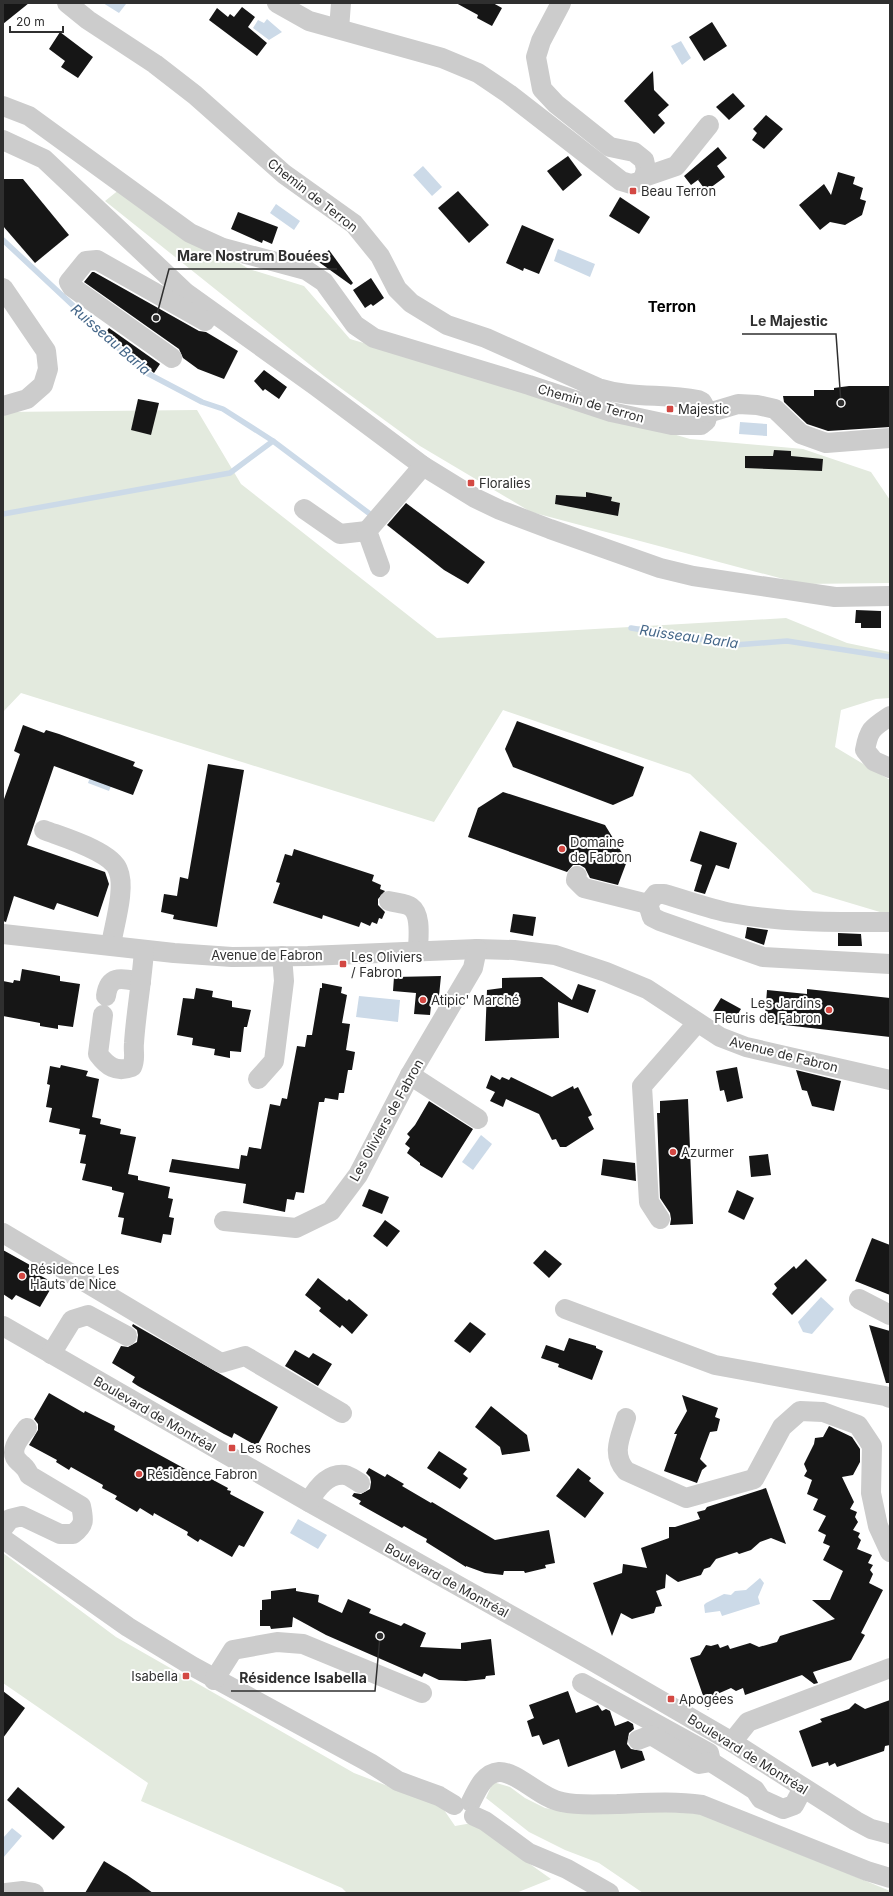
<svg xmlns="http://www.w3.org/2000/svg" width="893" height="1896" font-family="Inter,sans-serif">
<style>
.green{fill:#e3eade}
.water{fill:#ccdae8}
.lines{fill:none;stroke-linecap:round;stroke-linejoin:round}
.stream{stroke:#ccdae8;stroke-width:5.5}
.building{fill:#161616}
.minor{stroke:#ccc;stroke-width:20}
.poi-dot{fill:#d34843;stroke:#fff;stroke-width:1.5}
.labels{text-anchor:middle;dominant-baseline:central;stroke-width:4;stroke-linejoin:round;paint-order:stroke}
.poi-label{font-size:13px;fill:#2f2f2f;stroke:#fff;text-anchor:start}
.street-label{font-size:13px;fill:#2f2f2f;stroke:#fff}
.water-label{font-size:14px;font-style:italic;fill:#456789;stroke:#fff}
.quarter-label{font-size:15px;font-weight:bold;fill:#000;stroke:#fff}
.leader{fill:none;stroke:#2f2f2f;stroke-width:1.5}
.callout-dot{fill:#2f2f2f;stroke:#fff;stroke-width:1.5}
.callout-label{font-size:14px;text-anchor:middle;font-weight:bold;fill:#2f2f2f;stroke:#fff;stroke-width:4;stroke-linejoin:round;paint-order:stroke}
</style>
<rect width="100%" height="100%" fill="#fff"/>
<g class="green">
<polygon points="120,189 249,269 304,286 350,339 690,439 803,449 871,472 890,500 890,583 802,584 531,512 420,446 324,376 105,201"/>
<polygon points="197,410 241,484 437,638 786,618 847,643 890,652 890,698 876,699 841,710 835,747 890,780 890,915 813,892 690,774 503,710 434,822 21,693 3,712 3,412"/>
<polygon points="3,1553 116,1637 354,1773 442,1807 455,1826 472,1823 551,1879 516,1893 347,1893 342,1888 141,1801 148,1783 3,1683"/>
<polygon points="493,1782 510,1787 525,1798 545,1808 567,1812 604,1810 698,1813 746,1831 890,1891 890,1893 643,1893 599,1863 565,1850 529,1832 486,1798"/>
</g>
<g class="water">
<polygon points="103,3 125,3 126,4 119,13"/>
<polygon points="267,19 282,32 269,40 253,28 258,20 264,23"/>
<polygon points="681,41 691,58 682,65 671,46"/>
<polygon points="423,166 442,187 432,196 413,175"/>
<polygon points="276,204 300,221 294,230 270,213"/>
<polygon points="558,249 595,264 590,277 554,261"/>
<polygon points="740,422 767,424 767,436 739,434"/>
<polygon points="97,758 119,766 109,791 88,783"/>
<polygon points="359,996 400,1000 398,1022 356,1017"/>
<polygon points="481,1135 492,1144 473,1170 462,1162"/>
<polygon points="821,1297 834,1309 812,1334 803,1332 798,1322"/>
<polygon points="298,1519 327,1535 318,1549 290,1533"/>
<polygon points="760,1578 764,1583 758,1597 760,1604 722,1616 720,1611 705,1613 704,1605 706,1603 724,1594 731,1595 735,1591 746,1590"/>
<polygon points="12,1828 22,1836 3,1858 3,1838"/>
</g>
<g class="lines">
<g class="stream">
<polyline points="3,240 143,371 202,402 223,409 273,441"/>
<polyline points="3,514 230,473 273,441 370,514"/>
<polyline points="631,628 735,645 787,641 890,657"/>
</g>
</g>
<g class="building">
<polygon points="3,3 29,3 3,24"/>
<polygon points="456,3 493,3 502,8 492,26 477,18 478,15"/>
<polygon points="242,7 255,17 248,27 267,43 257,56 209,20 217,8 228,17 230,14 234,17"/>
<polygon points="712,22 727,46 704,61 689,37"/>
<polygon points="60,32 93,57 78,78 61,67 65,61 49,49"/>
<polygon points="653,71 654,90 669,105 658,115 665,123 654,134 624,101"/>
<polygon points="733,93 745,106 729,120 716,107"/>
<polygon points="766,115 783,129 764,149 752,140 757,133 753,129"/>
<polygon points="718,147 727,158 717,166 725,177 706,191 698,180 702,177 691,185 684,176"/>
<polygon points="568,156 582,175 563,191 547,171"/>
<polygon points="838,172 855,177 853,184 863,188 860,199 866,201 862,215 845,225 830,222 820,230 799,205 824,184 831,195"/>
<polygon points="3,179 23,179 69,235 35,263 3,226"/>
<polygon points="458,191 489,225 469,243 438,208"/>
<polygon points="620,197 650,217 639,234 609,216"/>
<polygon points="238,212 278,227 272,244 263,240 262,243 231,229"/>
<polygon points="522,225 554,239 539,274 524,268 523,271 506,263"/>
<polygon points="329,250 353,283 351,285 316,260"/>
<polygon points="92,272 94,272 199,331 206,332 238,351 224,379 198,369 183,358 179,349 84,282"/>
<polygon points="371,278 384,298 373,306 371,304 365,308 353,290"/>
<polygon points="109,328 160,364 154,373 106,332"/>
<polygon points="264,370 287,387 279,399 265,389 263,391 254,381"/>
<polygon points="849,386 890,386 890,427 828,431 807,424 784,402 783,396 814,396 814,390 834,390 834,388"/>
<polygon points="138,399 159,403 151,435 131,430"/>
<polygon points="774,450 791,451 791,456 823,459 822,471 745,468 745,456 773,456"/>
<polygon points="586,492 612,497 611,501 620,503 618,516 555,504 556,495 586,497"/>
<polygon points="406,503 485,562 468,584 444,570 387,525"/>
<polygon points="856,610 881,611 881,628 861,628 861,623 855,623"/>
<polygon points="517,721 644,767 633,796 613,805 513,767 505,749"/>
<polygon points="23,725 44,733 46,730 59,734 135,762 133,766 143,770 133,795 54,766 27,845 105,872 109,884 98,917 57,903 54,910 14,896 6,922 3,921 3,802 20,754 14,751"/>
<polygon points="208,764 244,770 217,927 173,919 174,915 161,912 164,894 177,896 180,877 188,879"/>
<polygon points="503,792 605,825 627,861 618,885 590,878 585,868 580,865 573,865 567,872 468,837 478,808"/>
<polygon points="700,831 737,843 729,869 716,865 705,894 694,891 702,865 690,861"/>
<polygon points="294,849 374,875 372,881 381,885 380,889 385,891 378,899 378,905 385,912 382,919 379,918 377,924 372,922 370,926 361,922 359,927 323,915 322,919 273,903 280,883 276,882 285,854 292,856"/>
<polygon points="513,914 536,917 533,936 510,932"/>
<polygon points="747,927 768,930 764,945 745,938"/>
<polygon points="838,933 861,934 862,946 838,946"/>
<polygon points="22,969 60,976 60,981 80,984 73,1027 58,1025 58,1029 40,1026 40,1023 3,1016 3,981 13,983 14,980 20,981"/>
<polygon points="441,976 439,996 432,995 430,1015 414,1014 416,993 393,991 394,977"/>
<polygon points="542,977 572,1000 578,984 596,990 588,1013 558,1002 559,1038 485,1041 487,990 502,988 502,978"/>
<polygon points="322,983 342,987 341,993 347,995 342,1023 350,1024 346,1050 355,1052 352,1070 348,1070 344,1093 339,1093 338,1100 325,1098 324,1102 319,1102 304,1193 296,1192 294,1200 287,1199 285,1212 243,1203 246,1184 169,1172 172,1159 239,1169 241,1155 247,1156 249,1147 261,1149 270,1104 280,1106 282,1098 287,1099 297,1046 305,1047 307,1035 312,1035 320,988 322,988"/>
<polygon points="196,988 213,991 212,997 232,1001 232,1007 251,1010 247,1027 244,1027 241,1052 230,1051 230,1058 214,1055 215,1049 192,1045 193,1038 177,1035 183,998 194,999"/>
<polygon points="807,989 890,998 890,1037 767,1023 768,1016 765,1016 767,990 807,994"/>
<polygon points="721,998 741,1009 733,1022 713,1011"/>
<polygon points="61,1065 88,1071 86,1076 99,1079 92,1117 101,1119 100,1124 121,1129 120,1134 136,1137 128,1174 138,1176 138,1180 170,1187 168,1198 173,1199 169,1217 174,1218 171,1235 163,1234 161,1243 121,1234 124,1218 118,1217 124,1193 112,1190 112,1187 82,1180 86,1164 80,1163 86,1135 79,1134 80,1129 49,1122 52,1108 46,1107 50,1085 47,1084 50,1066 60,1068"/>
<polygon points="737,1067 743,1098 727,1102 724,1090 720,1091 716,1071"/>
<polygon points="796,1070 841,1081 834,1111 812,1106 807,1091 802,1090"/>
<polygon points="491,1075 500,1080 502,1077 509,1080 511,1077 552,1097 573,1086 574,1089 578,1087 592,1115 588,1117 594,1129 566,1147 560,1147 556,1139 552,1140 539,1114 506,1099 503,1107 490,1101 495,1092 486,1088"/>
<polygon points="688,1099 693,1224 670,1225 671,1219 670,1213 660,1198 657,1113 660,1113 660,1101"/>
<polygon points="429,1101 473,1129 442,1178 420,1165 420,1163 407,1153 410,1148 405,1144 410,1137 407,1134 415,1125"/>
<polygon points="768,1154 771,1175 751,1177 749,1156"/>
<polygon points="603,1159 635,1163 636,1181 601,1175"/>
<polygon points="369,1189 389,1197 382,1214 362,1206"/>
<polygon points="737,1190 754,1198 744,1220 728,1212"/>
<polygon points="385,1220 400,1231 387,1247 373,1236"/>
<polygon points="872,1238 890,1245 890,1295 855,1281"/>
<polygon points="3,1250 30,1265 28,1269 54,1283 40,1307 16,1295 12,1300 3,1294"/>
<polygon points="545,1250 562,1264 549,1278 533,1263"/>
<polygon points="806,1259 827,1280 792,1315 772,1294 777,1288 774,1284 794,1266 796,1269"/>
<polygon points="318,1278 347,1301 349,1299 368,1315 352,1334 342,1325 340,1328 319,1311 321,1308 305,1295"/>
<polygon points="470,1322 486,1334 470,1353 454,1341"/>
<polygon points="133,1324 278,1407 257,1446 234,1433 232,1438 224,1434 138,1386 132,1382 135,1377 112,1363 121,1346 128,1347 137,1342 138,1335 137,1330 132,1326"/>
<polygon points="869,1325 890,1331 890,1383 886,1383"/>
<polygon points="569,1338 596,1346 596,1348 603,1351 592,1380 558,1367 559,1364 541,1358 546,1345 564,1351"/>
<polygon points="295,1350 309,1358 313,1353 332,1364 318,1386 285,1366"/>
<polygon points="49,1393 84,1413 85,1411 115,1426 114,1430 200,1477 202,1474 228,1488 227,1490 231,1491 230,1494 264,1512 244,1547 239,1545 232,1557 200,1539 198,1542 187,1535 188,1532 154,1513 153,1516 140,1508 137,1512 115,1499 117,1496 102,1488 103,1485 71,1467 69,1470 56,1462 57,1460 29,1445 38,1430 38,1424 34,1419"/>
<polygon points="682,1395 718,1408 715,1417 720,1419 717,1431 710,1432 700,1459 707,1466 702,1470 697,1483 664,1471 677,1434 674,1434 687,1411"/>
<polygon points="491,1406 527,1435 530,1451 502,1455 500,1447 475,1427"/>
<polygon points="829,1426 852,1437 860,1449 860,1462 853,1475 842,1477 854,1502 850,1509 857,1512 855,1517 858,1522 853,1530 860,1533 858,1537 861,1540 857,1549 872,1555 868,1563 873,1565 870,1570 873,1574 869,1583 883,1590 861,1633 865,1635 851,1660 813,1672 818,1683 814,1684 802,1675 745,1695 743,1688 736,1691 731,1688 715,1695 708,1710 690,1658 700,1655 706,1645 711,1646 718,1644 720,1648 728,1645 730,1649 750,1643 759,1647 777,1642 780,1636 835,1619 812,1600 830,1600 843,1571 823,1560 830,1546 823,1543 826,1535 818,1531 826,1516 813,1510 818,1499 807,1494 812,1480 804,1476 807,1471 804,1464 814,1444 815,1438 823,1437"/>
<polygon points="439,1451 467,1469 463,1474 468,1478 460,1489 427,1468"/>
<polygon points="369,1468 385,1477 387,1474 404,1484 402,1486 431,1503 432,1502 495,1540 549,1530 555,1563 545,1565 546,1568 525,1573 524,1571 504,1571 503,1575 485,1573 466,1566 466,1567 426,1542 427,1539 416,1533 404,1526 402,1528 359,1504 361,1501 352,1496 354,1493 361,1494 370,1489 371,1482 370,1477 366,1473"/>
<polygon points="578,1468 591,1478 589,1481 604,1493 585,1518 556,1496"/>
<polygon points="766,1488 786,1544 771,1538 760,1542 751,1550 739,1554 737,1552 716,1559 710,1567 704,1569 701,1575 678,1582 666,1574 665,1588 656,1591 662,1606 656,1607 654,1613 632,1619 621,1613 612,1636 593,1583 622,1573 623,1564 647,1568 641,1548 669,1538 669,1527 675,1527 700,1519 697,1512 705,1510 707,1507"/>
<polygon points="296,1588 296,1591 319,1595 318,1602 342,1613 348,1599 371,1609 369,1613 401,1626 404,1623 426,1633 420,1647 461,1649 461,1643 491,1639 495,1675 486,1676 485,1679 466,1681 439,1680 424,1673 422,1677 326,1635 293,1617 292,1627 271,1629 270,1626 260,1626 260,1610 262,1610 262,1600 271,1599 271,1591"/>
<polygon points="3,1691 25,1708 3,1738"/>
<polygon points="568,1691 576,1713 598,1705 602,1711 606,1709 610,1711 615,1726 628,1721 633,1724 634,1729 629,1733 627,1744 631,1749 642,1751 645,1760 621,1769 615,1750 568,1767 559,1739 543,1745 539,1735 532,1737 527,1721 534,1718 529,1705"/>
<polygon points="890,1700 890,1745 885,1746 884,1751 837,1767 835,1763 829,1766 828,1762 812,1767 799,1731 822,1722 820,1719 849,1709 855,1703 865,1709"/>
<polygon points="18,1787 65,1827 53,1840 7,1800"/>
<polygon points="104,1861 127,1875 153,1893 85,1893"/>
</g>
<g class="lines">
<g class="minor">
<polyline points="277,3 309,21 442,58 478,73 509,94 621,181 631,184 639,182 644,177 646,169 644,160 634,152 610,147 556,104 542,89 536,57 541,41 561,3"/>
<polyline points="339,29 341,3"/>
<path d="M3,106L29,116L190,233L223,248L306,270L324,282L355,325L374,338L529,385L611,412L672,425H701L706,421L708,413L702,402L698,400C663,393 633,399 598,388L486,338L447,325L411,303L397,289L380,256L354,224L284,174L195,95L155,64L88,20L67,3"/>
<polyline points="3,140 44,159 186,293 316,386 423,466 475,498 500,510 550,529 660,568 693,576 835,597 890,596"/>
<polyline points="644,177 676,166 709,125"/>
<polyline points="3,288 46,351 48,369 43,385 27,399 3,406"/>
<polyline points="172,358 72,287 69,282 86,261 97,260 205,321"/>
<polyline points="708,413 738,404 757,405 775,409 801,434 826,443 890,438"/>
<polyline points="304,509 340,534 367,531"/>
<polyline points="380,567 367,531 423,466"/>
<path d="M890,716C872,728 869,729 865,750L874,761L890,768"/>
<path d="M44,830C62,837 111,851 118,870C126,888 114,925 111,945"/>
<polyline points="577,876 576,880 584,888 648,904"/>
<path d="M389,901C396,903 406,903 411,907C422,915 418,939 418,951"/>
<path d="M890,922C837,922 784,923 731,913C709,909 686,900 664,894H656L648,904L652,917L660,921L763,957L890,964"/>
<polyline points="3,934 174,953 232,957 308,956 477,949 514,950 555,955 606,972 647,989 720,1037 746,1047 890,1080"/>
<path d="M106,996C109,973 124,979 141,982"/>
<path d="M103,1015L98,1054C107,1066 116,1073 132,1067C136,1059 133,1052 134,1043C136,1012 142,981 144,950"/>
<polyline points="410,1075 478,1119"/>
<polyline points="258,1079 274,1061 284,981 282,956"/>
<polyline points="660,1219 649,1202 642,1086 697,1023"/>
<polyline points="224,1221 296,1228 331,1211 358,1175 410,1075 473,968 477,949"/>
<polyline points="3,1233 221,1363 245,1356 342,1413"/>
<polyline points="859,1299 890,1315"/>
<polyline points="565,1309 715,1365 885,1396 890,1398"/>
<polyline points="3,1326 309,1502 596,1663 732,1742 856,1821 871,1829 890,1834"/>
<polyline points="51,1354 72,1320 88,1315 127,1336"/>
<path d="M626,1418C620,1438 611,1454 626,1471L686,1498L754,1479L782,1427L800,1411L823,1412L858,1425L872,1446L871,1493L878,1526L890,1552"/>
<path d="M309,1502C316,1489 327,1473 345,1475C350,1476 356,1481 360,1483"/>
<path d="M3,1528L10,1519L22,1516L60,1534H73C85,1525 84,1520 81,1506L29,1475C27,1468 24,1467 19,1462C7,1452 20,1437 27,1428"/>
<polyline points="3,1539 128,1627 192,1666 370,1763 398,1781 439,1796 454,1805"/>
<polyline points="214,1680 233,1650 277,1642 303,1644 422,1693"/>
<polyline points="582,1683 709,1753 711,1762"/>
<polyline points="638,1740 651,1735 699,1764 711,1762 755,1790 761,1799 783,1809 794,1805 803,1788"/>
<polyline points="732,1742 748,1722 890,1668"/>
<path d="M471,1802C477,1790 484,1773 499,1772C517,1771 541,1799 562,1802C580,1806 599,1804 617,1804C646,1803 674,1801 702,1805L867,1871L890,1878"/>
<polyline points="474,1816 485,1821 529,1853 567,1869 609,1893"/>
<polyline points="6,1893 23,1891 34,1893"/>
</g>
</g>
<g class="poi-dot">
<rect x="629" y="187" width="8" height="8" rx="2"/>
<rect x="666" y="405" width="8" height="8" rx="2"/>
<rect x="467" y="479" width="8" height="8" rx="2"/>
<circle cx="562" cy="849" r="4"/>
<rect x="339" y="960" width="8" height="8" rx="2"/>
<circle cx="423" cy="1000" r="4"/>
<circle cx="829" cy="1010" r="4"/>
<circle cx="673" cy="1152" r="4"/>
<circle cx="22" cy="1276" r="4"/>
<rect x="228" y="1444" width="8" height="8" rx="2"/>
<circle cx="139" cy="1474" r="4"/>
<rect x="182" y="1672" width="8" height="8" rx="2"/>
<rect x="667" y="1695" width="8" height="8" rx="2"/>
</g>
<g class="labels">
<g class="poi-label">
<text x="641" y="191">Beau Terron</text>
<text x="678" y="409">Majestic</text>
<text x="479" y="483">Floralies</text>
<text x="570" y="842">Domaine<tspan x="570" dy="15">de Fabron</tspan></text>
<text x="351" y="957">Les Oliviers<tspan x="351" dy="15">/ Fabron</tspan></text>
<text x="431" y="1000">Atipic' Marché</text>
<text x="821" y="1003" text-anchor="end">Les Jardins<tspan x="821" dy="15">Fleuris de Fabron</tspan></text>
<text x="681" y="1152">Azurmer</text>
<text x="30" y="1269">Résidence Les<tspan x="30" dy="15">Hauts de Nice</tspan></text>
<text x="240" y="1448">Les Roches</text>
<text x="147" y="1474">Résidence Fabron</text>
<text x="178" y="1676" text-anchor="end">Isabella</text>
<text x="679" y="1699">Apogées</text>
</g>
<g class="street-label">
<text transform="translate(313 195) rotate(38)">Chemin de Terron</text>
<text transform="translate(591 403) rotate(16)">Chemin de Terron</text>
<text x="267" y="955">Avenue de Fabron</text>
<text transform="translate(784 1054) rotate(14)">Avenue de Fabron</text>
<text transform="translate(386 1120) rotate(-61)">Les Oliviers de Fabron</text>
<text transform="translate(155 1414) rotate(30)">Boulevard de Montréal</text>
<text transform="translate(447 1580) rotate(29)">Boulevard de Montréal</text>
<text transform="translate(748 1754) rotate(32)">Boulevard de Montréal</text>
</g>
<g class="water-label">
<text transform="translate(111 339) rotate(41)">Ruisseau Barla</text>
<text transform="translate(689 636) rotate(8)">Ruisseau Barla</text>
</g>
<g class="quarter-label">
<text x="672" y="306">Terron</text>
</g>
</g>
<path class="leader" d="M156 318L169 269H337M841 403L836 334H742M380 1636L375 1691H231"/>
<g class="callout-dot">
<circle cx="156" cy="318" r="4"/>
<circle cx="841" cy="403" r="4"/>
<circle cx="380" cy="1636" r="4"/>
</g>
<g class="callout-label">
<text x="253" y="261">Mare Nostrum Bouées</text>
<text x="789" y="326">Le Majestic</text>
<text x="303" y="1683">Résidence Isabella</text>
</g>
<rect width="893" height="1896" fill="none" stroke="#2f2f2f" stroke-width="8"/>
<path d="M10 26v6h53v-6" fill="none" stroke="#2f2f2f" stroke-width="2"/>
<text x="16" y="26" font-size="12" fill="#2f2f2f" stroke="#ffffff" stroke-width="3" paint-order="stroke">20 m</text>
</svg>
